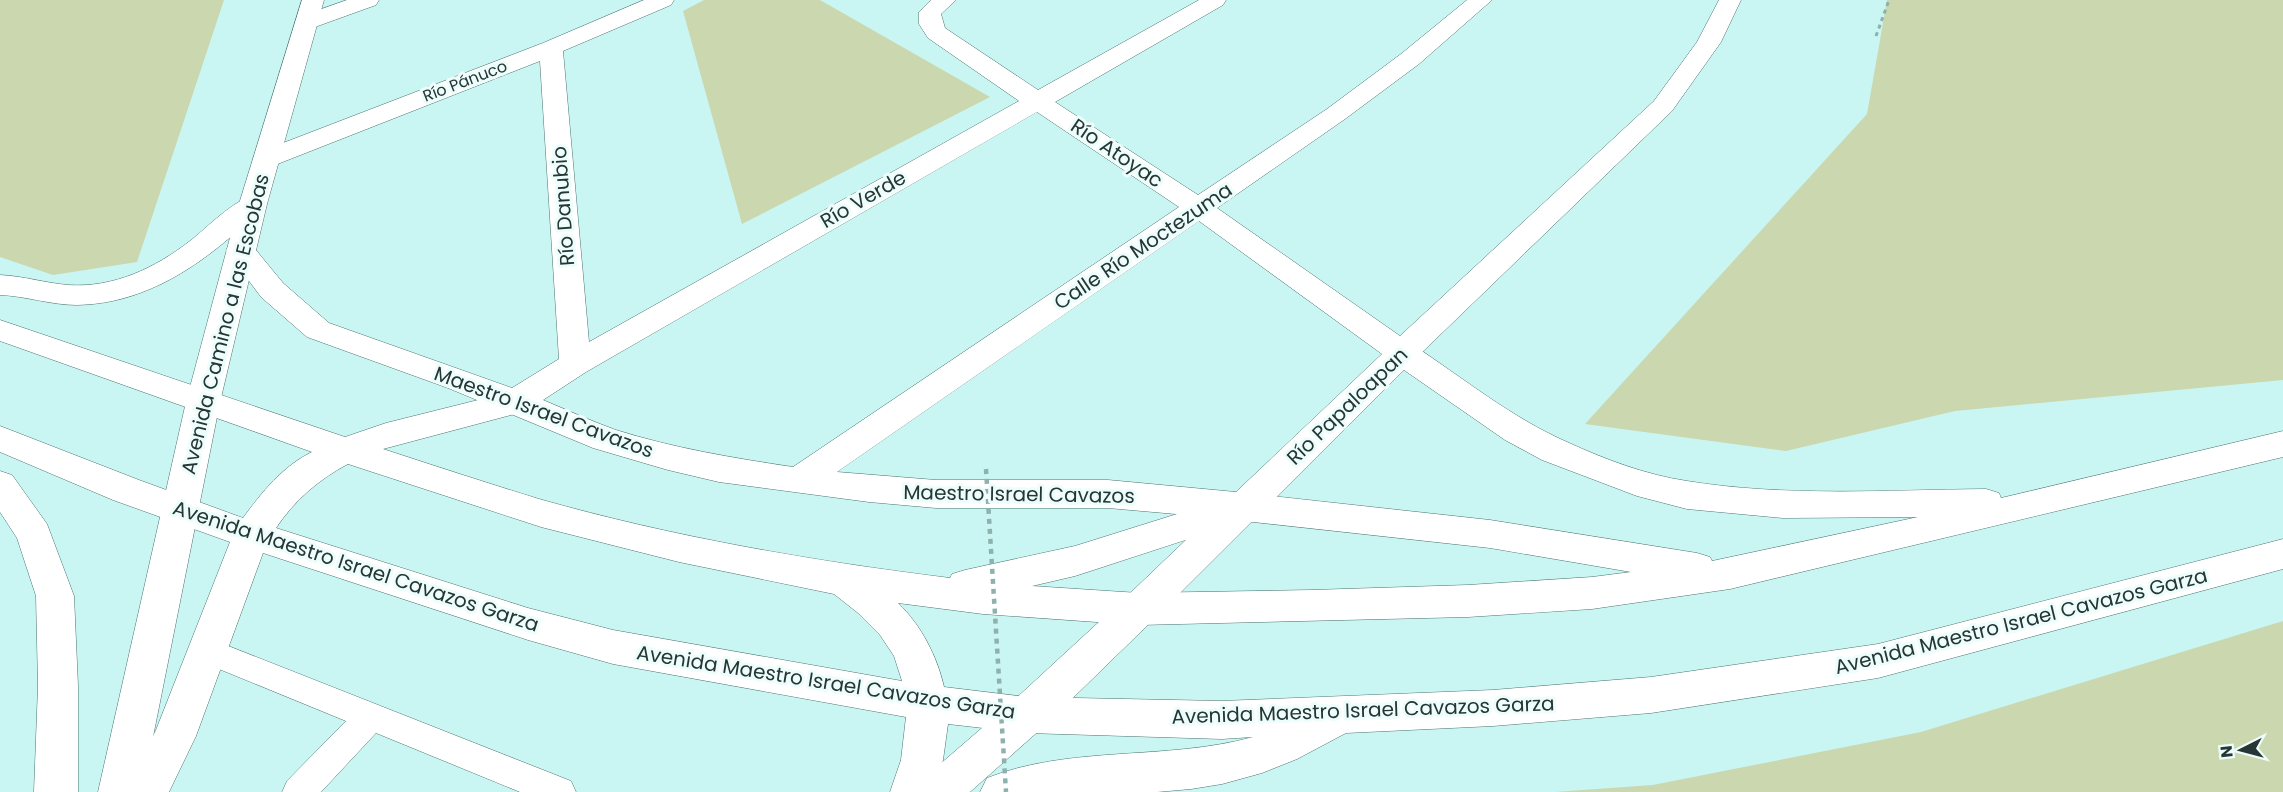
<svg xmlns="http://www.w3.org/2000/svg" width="2283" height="792" font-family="Poppins,sans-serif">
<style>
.green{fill:#cbd7ae}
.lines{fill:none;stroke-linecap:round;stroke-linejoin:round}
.service-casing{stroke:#4b7471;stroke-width:1}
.minor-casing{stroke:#4b7471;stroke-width:1}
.tertiary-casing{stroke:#4b7471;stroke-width:1}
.secondary-casing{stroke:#4b7471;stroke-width:1}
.path{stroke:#8eb1ae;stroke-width:3;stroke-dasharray:4 4;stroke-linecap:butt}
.service{fill:#fff;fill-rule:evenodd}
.minor{fill:#fff;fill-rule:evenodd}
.tertiary{fill:#fff;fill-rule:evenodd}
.secondary{fill:#fff;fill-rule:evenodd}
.path-bridge{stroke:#8eb1ae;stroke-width:4.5;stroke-dasharray:5 5;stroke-linecap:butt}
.labels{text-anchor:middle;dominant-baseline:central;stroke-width:6;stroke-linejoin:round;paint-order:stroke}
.far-street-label{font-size:16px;fill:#253635;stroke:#ecfdfb}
.street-label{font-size:20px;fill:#253635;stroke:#ecfdfb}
</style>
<rect width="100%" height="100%" fill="#c9f6f2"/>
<g class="green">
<polygon points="0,0 224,0 137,262 53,275 0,257"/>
<polygon points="704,0 820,0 990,97 742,224 683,11"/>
<polygon points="1887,0 2283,0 2283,380 1955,411 1786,451 1585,424 1867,114"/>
<polygon points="2283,621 2283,792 1555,792 1653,785 1921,732"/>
</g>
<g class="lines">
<g class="service-casing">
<polygon id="service" points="208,638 571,781 576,792 520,792 376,733 321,792 282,792 287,781 346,721 197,660 193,651 197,642"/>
</g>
<g class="minor-casing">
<g id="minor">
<polygon points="347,0 379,0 376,5 315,27 307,29 299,27 295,22 299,17"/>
<path d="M644,0H674L671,5L563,51L589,342L1019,101L928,38L919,24V12L931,0H956L941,14L945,28L1038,90L1199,0H1226L1223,5L1055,102L1198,195L1327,109L1401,54L1467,0H1492L1419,64L1345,119L1217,208L1400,336L1654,101L1697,42L1719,0H1741L1721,42L1672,111L1413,361L1153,620L1139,625L1125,620L1120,609L1125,598L1210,517L1108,508H936L869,502L719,482L668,470L593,448L448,388L307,337L261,297L226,250L231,244L241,241L251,244L283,283L329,323L512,388L559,359L540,61L275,165L266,167L257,165L253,159L257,153L543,43ZM1037,112L1179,207L793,467C733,458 673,448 616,430C591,421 567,410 543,400L586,372ZM1199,221L1382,354L1236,492L1108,480H936L837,472Z"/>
</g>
</g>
<g class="tertiary-casing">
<g id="tertiary">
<polygon points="302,0 324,0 267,204 220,402 142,792 98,792 186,402 239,204"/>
<polygon points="1139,593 1153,598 1158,609 1153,620 1042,728 970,792 917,792 924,778 1012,702 1125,598"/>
</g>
</g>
<g class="secondary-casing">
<g id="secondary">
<path d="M253,196L263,198L267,204C258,216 245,226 233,235C189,273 138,304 77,305C51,305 26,296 0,295V275C23,276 45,283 68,285C114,288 155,268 190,241C208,227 232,201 253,196Z"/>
<path d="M0,320L345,437L386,423L514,391L526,395L531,403L526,411L383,449C435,466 487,483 539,499C673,537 812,561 950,578L952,574L965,570L1075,546L1244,493L1490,520L1697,553L1710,557L1712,561L1918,517L1783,518L1687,509L1637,496L1542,460L1505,440L1391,361L1386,353L1391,345L1402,342L1413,345C1463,378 1512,418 1567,442C1604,459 1646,475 1687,481C1785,497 1887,490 1986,489L1999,493L2001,498L2283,431V457L1730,589L1592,609L1468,617L1139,625L983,614L898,603C921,625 937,656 944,687L1027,697L1222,701L1493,690L1651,677L1878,644L2283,539V569L1878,678L1651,713L1493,726L1346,733L1297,759L1262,773L1222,784L1191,789L1157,792H980L987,778C1071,745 1166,761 1253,737L1222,739L1027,733L948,724L943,760L934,792H890L901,760L906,717L613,664L528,640L263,553L196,736L169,792H125L156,730L230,542L113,500L0,452V426L139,480L243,518C262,492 283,466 312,452L0,341ZM348,464L541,527L679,562L834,594L858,613L880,635L894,656L902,681L613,630L528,608L276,528C294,501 319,479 348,464ZM1244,521L1490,548L1631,572L1592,577L1468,585L1312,590L1139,593L1032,586L1075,576Z"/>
<polygon points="0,471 12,475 47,524 74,596 78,686 78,792 34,792 38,686 36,596 17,538 0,512"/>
</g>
</g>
<polyline class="path" points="1876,36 1889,0"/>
<use href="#service" class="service"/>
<use href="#minor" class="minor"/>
<use href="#tertiary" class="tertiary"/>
<use href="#secondary" class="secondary"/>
<polyline class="path-bridge" points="986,469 1006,792"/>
</g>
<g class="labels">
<g class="far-street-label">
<text transform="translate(465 81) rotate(-21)">Río Pánuco</text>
</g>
<g class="street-label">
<text transform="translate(1117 153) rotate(34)">Río Atoyac</text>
<text transform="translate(863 199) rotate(-30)">Río Verde</text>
<text transform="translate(563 206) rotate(-94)">Río Danubio</text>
<text transform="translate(1143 246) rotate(-34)">Calle Río Moctezuma</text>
<text transform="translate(225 324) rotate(-76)">Avenida Camino a las Escobas</text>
<text transform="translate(1347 406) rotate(-44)">Río Papaloapan</text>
<text transform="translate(544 412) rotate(20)">Maestro Israel Cavazos</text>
<text transform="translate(1019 494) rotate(1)">Maestro Israel Cavazos</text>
<text transform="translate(356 566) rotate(18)">Avenida Maestro Israel Cavazos Garza</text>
<text transform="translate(2021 621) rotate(-14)">Avenida Maestro Israel Cavazos Garza</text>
<text transform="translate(826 682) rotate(9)">Avenida Maestro Israel Cavazos Garza</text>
<text transform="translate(1363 710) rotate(-2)">Avenida Maestro Israel Cavazos Garza</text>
</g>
</g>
<g transform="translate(2241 750) rotate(264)" stroke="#ecfdfb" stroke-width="4.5" paint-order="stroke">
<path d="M0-4.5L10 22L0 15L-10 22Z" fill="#253635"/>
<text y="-9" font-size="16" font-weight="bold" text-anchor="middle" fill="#253635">N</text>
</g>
</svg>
